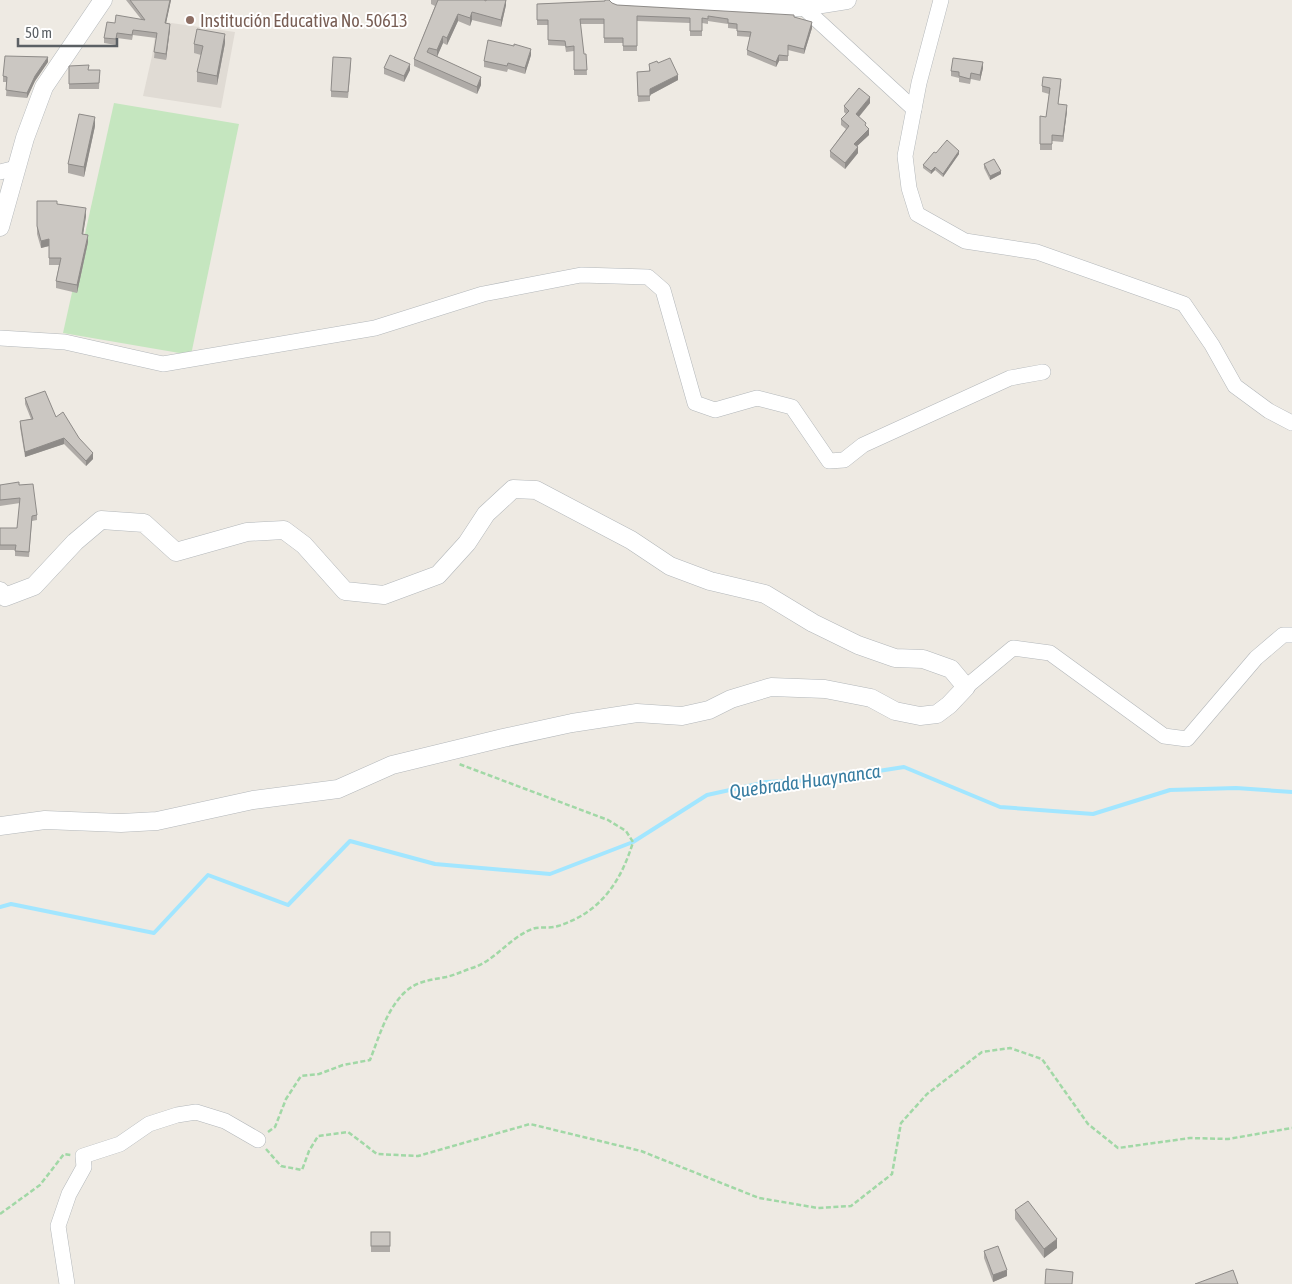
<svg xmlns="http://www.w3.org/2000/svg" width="1292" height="1284" font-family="'Asap Condensed',sans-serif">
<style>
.education{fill:#e0dbd4}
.green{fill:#c5e6bf}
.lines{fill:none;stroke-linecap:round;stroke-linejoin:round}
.stream{stroke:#a2e6ff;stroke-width:4}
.minor-casing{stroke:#b3b7ba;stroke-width:16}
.tertiary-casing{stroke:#b3b7ba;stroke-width:19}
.path{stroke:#a1d8a6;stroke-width:2.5;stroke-dasharray:5 2.5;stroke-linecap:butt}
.minor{stroke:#fff;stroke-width:15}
.tertiary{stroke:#fff;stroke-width:18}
.wall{fill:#afaba7}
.shaded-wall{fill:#8e8b88}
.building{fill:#cbc7c2;stroke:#8e8b88}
.education-dot{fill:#8d6e63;stroke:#fff;stroke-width:2}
.labels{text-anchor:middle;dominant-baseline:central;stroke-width:4;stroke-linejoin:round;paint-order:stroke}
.education-label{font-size:18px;fill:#785e54;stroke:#fff;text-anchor:start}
.water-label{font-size:19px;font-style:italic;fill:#387da1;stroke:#fff}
</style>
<rect width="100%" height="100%" fill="#eeeae3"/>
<polygon class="education" points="157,21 235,32 221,108 143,96 152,56"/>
<polygon class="green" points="114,103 239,124 191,355 63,333"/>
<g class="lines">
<polyline class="stream" points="0,907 11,904 154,933 208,875 288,905 350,841 435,864 550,874 633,842 707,795 766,782 821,780 904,767 1000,807 1093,814 1170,790 1236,788 1292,792"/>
<g class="minor-casing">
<g id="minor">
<polyline points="806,0 803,7 914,109"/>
<polyline points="941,0 919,83 905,156 909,188 917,214 965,241 1037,252 1184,304 1212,345 1235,386 1269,411 1292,423"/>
<polyline points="0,172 16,168"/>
<polyline points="0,338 65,342 163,364 375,328 483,294 581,275 648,277 663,290 695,403 715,410 757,398 792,407 829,461 844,460 863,445 1010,378 1043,372"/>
<polyline points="966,687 1013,648 1050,653 1164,736 1187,739 1256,658 1283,635 1292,635"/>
<polyline points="67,1284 58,1226 69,1194 84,1167 83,1156 120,1144 149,1124 177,1115 196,1112 225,1121 258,1140"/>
</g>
</g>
<g class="tertiary-casing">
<g id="tertiary">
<polyline points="618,0 669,4 779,8 803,7 847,0"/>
<polyline points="0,227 25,138 44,87 103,0"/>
<polyline points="0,591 5,597 34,586 75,542 101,520 144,523 176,552 247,532 284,530 304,545 345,591 384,595 438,575 467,543 486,514 513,489 536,490 631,540 670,566 710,581 765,594 813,623 858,645 895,658 923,659 951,669 966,687 949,705 937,714 920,716 895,711 871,698 825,689 771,687 731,699 709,710 682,716 637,713 572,723 503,738 392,765 338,789 253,800 157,821 121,823 45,820 0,826"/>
</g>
</g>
<g class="path">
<path d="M268,1132L275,1127L286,1099L301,1076L319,1074L343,1065L370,1060C379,1037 386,1011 404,993C416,981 431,980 446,977C455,975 463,971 472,968C495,961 509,938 532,929C540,926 550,929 558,926C600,913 621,882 633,842L626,831L608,820L459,764"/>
<polyline points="266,1149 281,1166 302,1170 309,1151 318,1136 348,1132 377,1154 418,1156 530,1124 641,1151 759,1198 818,1208 851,1206 892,1174 901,1123 927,1094 982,1052 1010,1048 1042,1059 1088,1124 1118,1148 1190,1138 1228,1139 1292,1128"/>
<polyline points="0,1214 40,1185 64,1154 71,1155"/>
</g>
<use href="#minor" class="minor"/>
<use href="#tertiary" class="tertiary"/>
</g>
<g class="wall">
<polygon points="126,0 171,0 166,23 170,29 166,60 154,58 156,38 133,35 132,40 117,38 116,45 104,43 104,38 115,23 141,19"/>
<polygon points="431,0 484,0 486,1 506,0 506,5 501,27 472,20 470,26 458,21 447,45 443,43 437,56 481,85 477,94 414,66 414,59 435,6 431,4"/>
<polygon points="605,1 617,5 794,17 812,28 804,54 788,50 788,61 779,61 776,67 747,55 747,50 750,37 737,36 737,29 728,28 728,24 708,21 708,24 702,23 702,36 690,36 690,23 637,21 637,51 623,51 623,43 604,43 604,24 580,24 584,54 586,54 587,75 574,75 574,51 566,52 565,46 548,45 548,25 537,25 537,4"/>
<polygon points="225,43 217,85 197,82 197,72 201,55 194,53 194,44"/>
<polygon points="531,55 525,74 508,69 507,72 484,67 484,61"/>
<polygon points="48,62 35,81 27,98 6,96 7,82 3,82 3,76"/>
<polygon points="658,63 678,80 650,95 650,101 638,102 637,72 649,71 649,64"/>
<polygon points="351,64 348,98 331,97 331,91"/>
<polygon points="69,66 89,70 100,70 99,89 69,89"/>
<polygon points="384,68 410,70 404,82 384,74"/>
<polygon points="983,68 980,81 971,79 970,84 959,82 959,78 951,76 951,71"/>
<polygon points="1061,85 1058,104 1067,111 1063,142 1052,141 1052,150 1040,150 1040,116 1046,117 1049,94 1042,92 1042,86"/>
<polygon points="870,103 859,117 866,126 869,135 857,146 858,153 845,169 830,157 830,151 846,129 841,125 841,119 846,114 844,112 844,106"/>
<polygon points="95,126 84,177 68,173 68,164"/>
<polygon points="936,153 959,154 943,177 935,170 931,174 923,168 923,165"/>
<polygon points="984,164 1001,174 990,180 984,168"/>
<polygon points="37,201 57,204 86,216 83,234 88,242 77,293 56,288 56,281 59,265 49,265 49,246 41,248 37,234"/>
<polygon points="25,398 56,417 79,438 93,459 86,466 64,444 25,457 20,427 20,421 31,419 25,404"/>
<polygon points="0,485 19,485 37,515 37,520 32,521 29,557 15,556 15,550 0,550 0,528 17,528 20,503 0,506"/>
<polygon points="1015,1210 1057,1248 1044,1258 1015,1219"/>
<rect x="371" y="1232" width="19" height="20"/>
<polygon points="984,1251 1007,1276 993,1282 984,1258"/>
</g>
<g class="shaded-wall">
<polygon points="170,0 171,0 165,28 165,23"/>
<polygon points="506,0 506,5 501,27 501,20"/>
<polygon points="472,12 472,20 470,26 470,18"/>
<polygon points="458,14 458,21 447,45 447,38"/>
<polygon points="812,22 812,28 804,54 804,49"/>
<polygon points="170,24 170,29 166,60 166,54"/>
<polygon points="225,34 225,43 217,85 217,76"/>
<polygon points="443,36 443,43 437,57 437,50"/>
<polygon points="531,49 531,55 525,74 525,68"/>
<polygon points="779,55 779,61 776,67 776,62"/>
<polygon points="48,57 48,62 35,81 27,98 27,93 35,76"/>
<polygon points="983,62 983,68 980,81 980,75"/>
<polygon points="410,64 410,70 404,82 404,76"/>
<polygon points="678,75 678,80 650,95 650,89"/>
<polygon points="481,77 481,85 477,94 477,87"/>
<polygon points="870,97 870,103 856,120 856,114"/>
<polygon points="1067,105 1067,111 1063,142 1063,136"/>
<polygon points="95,117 95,126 84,177 84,167"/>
<polygon points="869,129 869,135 854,149 854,144"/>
<polygon points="858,147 858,153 845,169 845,163"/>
<polygon points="959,151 959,154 943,177 943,174"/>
<polygon points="935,167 935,170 931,174 931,171"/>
<polygon points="1001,171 1001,174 990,180 990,176"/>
<polygon points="86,208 86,216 82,241 82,234"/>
<polygon points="88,235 88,242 77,293 77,285"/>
<polygon points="49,239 49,246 41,248 41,241"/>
<polygon points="64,438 64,444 25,457 25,452"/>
<polygon points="93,453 93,459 86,466 86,461"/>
<polygon points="1057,1239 1057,1248 1044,1258 1044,1249"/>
<polygon points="1007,1270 1007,1276 993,1282 993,1275"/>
</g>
<g class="building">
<polygon points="130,0 170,0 165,23 170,24 166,54 154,52 157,33 133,30 132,35 117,33 116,39 104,38 107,22 115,23 116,15 145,20"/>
<polygon points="438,0 484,0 486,1 486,0 506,0 501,20 472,12 470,18 458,14 447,38 443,36 437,50 429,48 427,52 481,77 477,87 414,59"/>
<polygon points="605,0 609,0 612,3 617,5 794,15 794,17 812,22 804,49 788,45 788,56 779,55 776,62 747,50 751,32 737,31 737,24 728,23 728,19 708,16 708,19 702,18 702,31 690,31 690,18 637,16 637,46 623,46 623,38 604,38 604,19 580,19 584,54 586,54 587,70 574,70 574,46 566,47 565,41 548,40 548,20 537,20 537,4 605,1"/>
<polygon points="197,29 225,34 217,76 197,72 203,46 194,44"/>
<polygon points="488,40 514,46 514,44 531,49 525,68 508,63 507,66 484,61"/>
<polygon points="390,55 410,64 404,76 384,68"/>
<polygon points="5,56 48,57 35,76 27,93 6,90 7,77 3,76"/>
<polygon points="333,57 351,58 348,92 331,91"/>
<polygon points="670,58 678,75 650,89 650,96 638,96 637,72 650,71 649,64 657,61 658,63"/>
<polygon points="953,58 983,62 980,75 971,73 970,79 959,76 959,72 951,71"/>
<polygon points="89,65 88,70 100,70 99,83 69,84 69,66"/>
<polygon points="1043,77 1061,79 1058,104 1067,105 1063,136 1052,135 1052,144 1040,144 1040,116 1046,117 1050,88 1042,86"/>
<polygon points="859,88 870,97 856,114 866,123 865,125 869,129 854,144 858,147 845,163 830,151 849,126 841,119 849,111 844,106"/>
<polygon points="79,114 95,117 84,167 68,164"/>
<polygon points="947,140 959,151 943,174 935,167 931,171 923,165 934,152 936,153"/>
<polygon points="994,159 1001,171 990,176 984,164"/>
<polygon points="37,201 57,201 57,204 86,208 82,234 88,235 77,285 56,281 61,258 49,258 49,239 41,241 37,226"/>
<polygon points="45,391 56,417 63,412 79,438 93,453 86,461 64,438 25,452 20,421 33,419 25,398"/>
<polygon points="19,482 19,485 33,484 37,515 32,516 29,552 15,551 16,545 0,545 0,528 17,528 20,498 0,500 0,485"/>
<polygon points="1028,1201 1057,1239 1044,1249 1015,1210"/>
<rect x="371" y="1232" width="19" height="14"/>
<polygon points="998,1246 1007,1270 993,1275 984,1251"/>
<polygon points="1046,1269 1073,1272 1072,1284 1045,1284"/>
<polygon points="1233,1270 1238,1284 1195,1284"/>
</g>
<circle class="education-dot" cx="190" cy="20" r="5"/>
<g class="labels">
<g class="education-label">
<text x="200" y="20">Institución Educativa No. 50613</text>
</g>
<g class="water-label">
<text transform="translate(805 781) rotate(-8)">Quebrada Huaynanca</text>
</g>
</g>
<path d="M18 38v8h99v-8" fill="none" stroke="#5b6064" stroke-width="2.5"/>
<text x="25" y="38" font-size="15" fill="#5b6064" stroke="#ffffff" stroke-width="4" paint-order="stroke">50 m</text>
</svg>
